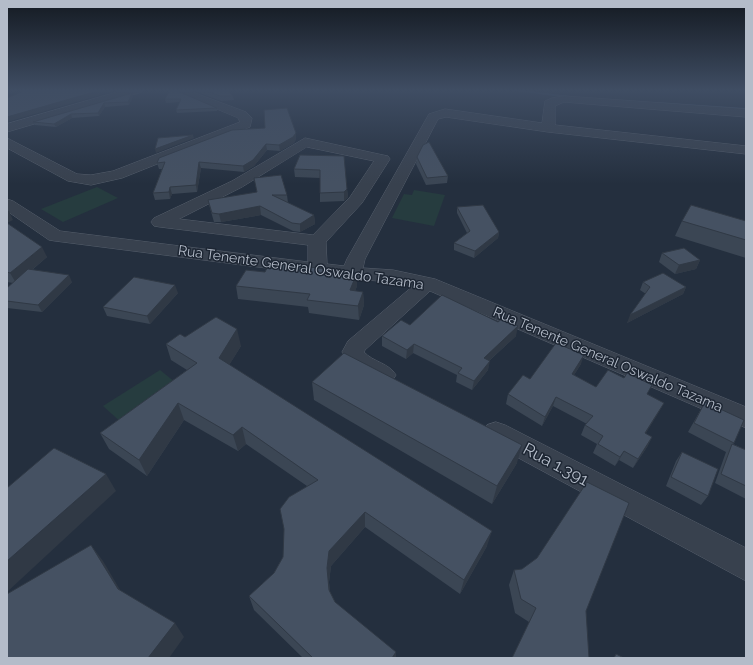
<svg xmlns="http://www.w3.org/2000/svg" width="753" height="665" font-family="Raleway,sans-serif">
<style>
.green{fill:#263c3f}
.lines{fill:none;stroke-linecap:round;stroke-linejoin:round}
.stream{fill:#394c67;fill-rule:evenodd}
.minor-casing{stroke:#565f6c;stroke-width:1}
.minor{fill:#38414e;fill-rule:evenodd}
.wall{fill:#3b4654}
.shaded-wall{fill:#303945}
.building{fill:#455162;stroke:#303945}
.labels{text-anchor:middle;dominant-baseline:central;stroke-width:3;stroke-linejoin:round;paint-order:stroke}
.street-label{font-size:14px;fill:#b4bcc9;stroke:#1d2633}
.near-street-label{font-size:17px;fill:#b4bcc9;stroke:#1d2633}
</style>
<rect width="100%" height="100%" fill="#242f3e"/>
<g class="green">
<polygon points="97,187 118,198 63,222 41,209"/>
<polygon points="414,190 445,195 434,226 392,218 404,194 412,195"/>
<polygon points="160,370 186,391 132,432 103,406"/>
</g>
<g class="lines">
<g class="stream">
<polygon points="521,90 570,96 571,97 570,98 509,90"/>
<polygon points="657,102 746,108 746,110 656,104 656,103"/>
</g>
<g class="minor-casing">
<g id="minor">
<polygon points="124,90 143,90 142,92 7,132 7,124"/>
<polygon points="171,90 187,90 246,112 252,118 250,127 122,178 91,185 68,181 7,148 7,138 77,174 91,175 113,171 240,122 238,118"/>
<path d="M564,96L746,109V117L564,102L555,106V125L746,146V154L548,132L446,117L438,119L365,259L363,268L393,270L435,279L746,407V428L430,291L365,350L364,352C373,362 389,363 396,375L392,381L384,384L354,369L342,352L348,341L413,286L393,282L352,279L55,241L49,240L7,211V199L13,201L60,231L308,262V245L160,227L154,226L151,222L154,218L232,181L305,138L383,155L388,156L390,159L362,203L326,242L327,264L344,266L347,259L429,114L445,109L542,123L545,101L552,98ZM307,147L374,161L350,197L313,235L179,219L242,187Z"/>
<polygon points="496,422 505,425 746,548 746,581 487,441 483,433 487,425"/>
</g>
</g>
<use href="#minor" class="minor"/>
</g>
<g class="wall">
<polygon points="170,90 217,108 217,111 177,113 176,110 180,102 166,103 165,99"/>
<polygon points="192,90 227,90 233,96 234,100 221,101"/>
<polygon points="132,93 133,96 129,105 105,107 99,116 72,118 56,127 35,125 33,122"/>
<polygon points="296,139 294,143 280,151 267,150 254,166 244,172 201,168 197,192 172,194 170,199 155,200 153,193 162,169 159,169 157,163"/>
<polygon points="300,155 347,189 348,197 344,201 320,202 320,178 295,177 294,169"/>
<polygon points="417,157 448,176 447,183 426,185 416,164"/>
<polygon points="254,178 287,195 288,203 314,215 315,224 300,232 293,231 261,215 221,222 214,222 210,208 208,200 257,192"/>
<polygon points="457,207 499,232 498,238 474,258 454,250 454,243 467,233 457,213"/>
<polygon points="682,221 746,221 746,258 675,236"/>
<polygon points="7,223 47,257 32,270 72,282 42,312 7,308 7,288 13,283 7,282"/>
<polygon points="662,253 700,260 696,269 675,274 659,262"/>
<polygon points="643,282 686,287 683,294 627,323 646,294 640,290"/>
<polygon points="236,286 357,286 355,291 363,292 364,305 359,320 309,313 308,307 238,299"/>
<polygon points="178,293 150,324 107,316 103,307"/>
<polygon points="410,325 516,336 489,361 488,370 472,390 456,382 457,375 413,353 406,359 382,346 382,336"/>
<polygon points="185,337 241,346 229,365 487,546 460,594 365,527 331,566 329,582 330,592 335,602 396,658 303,658 254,610 249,596 274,573 283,557 307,486 246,444 238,451 184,420 147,476 109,449 100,433 187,370 171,360 166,344"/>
<polygon points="581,364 574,375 596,387 647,395 664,403 645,434 652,437 647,447 633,468 619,460 615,466 593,453 597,444 581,435 585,425 587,424 553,406 542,426 506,404 508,394 530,379"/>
<polygon points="312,382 517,463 492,504 314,400"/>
<polygon points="705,402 734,443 733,444 746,450 746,499 715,483 726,452 688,432"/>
<polygon points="682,452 708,496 701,505 666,486 676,461"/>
<polygon points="514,570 586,611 529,622 515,613 509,585"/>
</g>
<g class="shaded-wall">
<polygon points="7,90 14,90 7,92"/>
<polygon points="101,90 117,90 7,122 7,117"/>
<polygon points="132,93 133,96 129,105 128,102"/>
<polygon points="104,103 105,107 99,116 98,113"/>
<polygon points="71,114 72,118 56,127 54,124"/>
<polygon points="296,133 296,139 294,143 280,151 279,145"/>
<polygon points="193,135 194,138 156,153 155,149"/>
<polygon points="266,144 267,150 254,166 244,172 243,166"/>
<polygon points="199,162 201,168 197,192 196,185"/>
<polygon points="170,187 172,194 170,199 169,192"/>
<polygon points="347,189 348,197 344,201 344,192"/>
<polygon points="260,206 261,215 221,222 219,214"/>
<polygon points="7,211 9,211 13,220 7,223"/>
<polygon points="314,215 315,224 300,232 300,224"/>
<polygon points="499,232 498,238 474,258 475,251"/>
<polygon points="42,247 47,257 16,283 10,273"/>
<polygon points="700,260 696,269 675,274 679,265"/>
<polygon points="357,273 357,286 351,304 350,290"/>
<polygon points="69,275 72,282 42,312 38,305"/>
<polygon points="175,285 178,293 150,324 147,316"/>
<polygon points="686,287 683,294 627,323 630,315"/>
<polygon points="363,292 364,305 359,320 358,306"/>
<polygon points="518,326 516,336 482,367 484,358"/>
<polygon points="237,329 241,346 223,375 219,358"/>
<polygon points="414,344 413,353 406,359 407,350"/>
<polygon points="584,355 581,364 569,383 572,374"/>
<polygon points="490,361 488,370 472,390 474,381"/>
<polygon points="556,397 553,406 542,426 545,417"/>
<polygon points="178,403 184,420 147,476 139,460"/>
<polygon points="664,403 659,412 640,443 645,433"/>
<polygon points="242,427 246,444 238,451 233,435"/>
<polygon points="652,437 647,447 633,468 638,459"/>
<polygon points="522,445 517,463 492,504 497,486"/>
<polygon points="624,451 619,460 615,466 620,457"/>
<polygon points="106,474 116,491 7,592 7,561"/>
<polygon points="365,512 365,527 331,566 329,582 331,604 329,590 327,568 329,551"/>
<polygon points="492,531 487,546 460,594 464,580"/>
<polygon points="91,545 103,561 129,605 118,589"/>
<polygon points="175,623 184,637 169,658 148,658"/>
<polygon points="396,652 396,658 392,658"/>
</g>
<g class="building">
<polygon points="26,90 101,90 7,117 7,98"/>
<polygon points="170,90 175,90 217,108 176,110 181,99 165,99"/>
<polygon points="204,90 227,90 233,96 220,96"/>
<polygon points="132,93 128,102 104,103 98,113 71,114 54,124 33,122"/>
<polygon points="287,108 296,133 293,137 279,145 266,144 253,160 243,166 199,162 196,185 170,187 169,192 153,193 165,162 157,163 159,158 232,130 265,128 264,110"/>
<polygon points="193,135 155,149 158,138"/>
<polygon points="429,142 448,176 427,178 417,157 423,145"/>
<polygon points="300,155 344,156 347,189 344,192 320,193 320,170 294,169"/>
<polygon points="281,175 287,195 272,195 314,215 300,224 292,223 260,206 219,214 212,213 208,200 257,192 254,178"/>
<polygon points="483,205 499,232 475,251 454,243 470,231 457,207"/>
<polygon points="691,205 746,221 746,240 682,221"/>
<polygon points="7,223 42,247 10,273 7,272"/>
<polygon points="684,248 700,260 679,265 662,253"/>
<polygon points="270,262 357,273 350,290 363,292 358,306 307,300 310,294 236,286 246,270 265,272"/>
<polygon points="28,269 69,275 38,305 7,301 7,288"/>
<polygon points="663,273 686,287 630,315 650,287 643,282"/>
<polygon points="134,277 175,285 147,316 103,307"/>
<polygon points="442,295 498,322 503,318 518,326 484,358 490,361 474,381 458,373 462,368 414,344 407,350 382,336 401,320 410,325"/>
<polygon points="216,317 237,329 219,358 492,531 464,580 365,512 329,551 327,568 329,590 335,602 396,652 392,658 313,658 249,596 274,573 283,557 284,529 280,509 289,497 318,480 242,427 233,435 178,403 139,460 100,433 197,363 166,344 180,334 185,337"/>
<polygon points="556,343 584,355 572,374 596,387 608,370 624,378 627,373 652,385 647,394 664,403 645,433 652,437 638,459 624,451 620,457 598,444 603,436 585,425 593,416 556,397 545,417 508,394 523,375 530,379"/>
<polygon points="344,353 522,445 497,486 312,382"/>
<polygon points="705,402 744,420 734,443 694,423"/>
<polygon points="732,444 746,450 746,486 721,474"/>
<polygon points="54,448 106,474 7,561 7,488"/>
<polygon points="682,452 718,469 708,496 671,477"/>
<polygon points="587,482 629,503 586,611 589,658 512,658 536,608 521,599 514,570 522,569 537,558"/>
<polygon points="91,545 118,589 175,623 148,658 7,658 7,594"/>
<polygon points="616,654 624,658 614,658"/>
</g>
<linearGradient id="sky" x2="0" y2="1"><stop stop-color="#141a22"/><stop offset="0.49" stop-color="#3f4d63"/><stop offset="1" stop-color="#3f4d63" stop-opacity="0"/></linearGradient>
<rect width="753" height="184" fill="url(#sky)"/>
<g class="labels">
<g class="street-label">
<text transform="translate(301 267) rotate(8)">Rua Tenente General Oswaldo Tazama</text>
<text transform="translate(608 359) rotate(23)">Rua Tenente General Oswaldo Tazama</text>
</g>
<g class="near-street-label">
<text transform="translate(556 464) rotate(28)">Rua 1.391</text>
</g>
</g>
<rect width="753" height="665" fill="none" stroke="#b4bcc9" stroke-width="16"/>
</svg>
